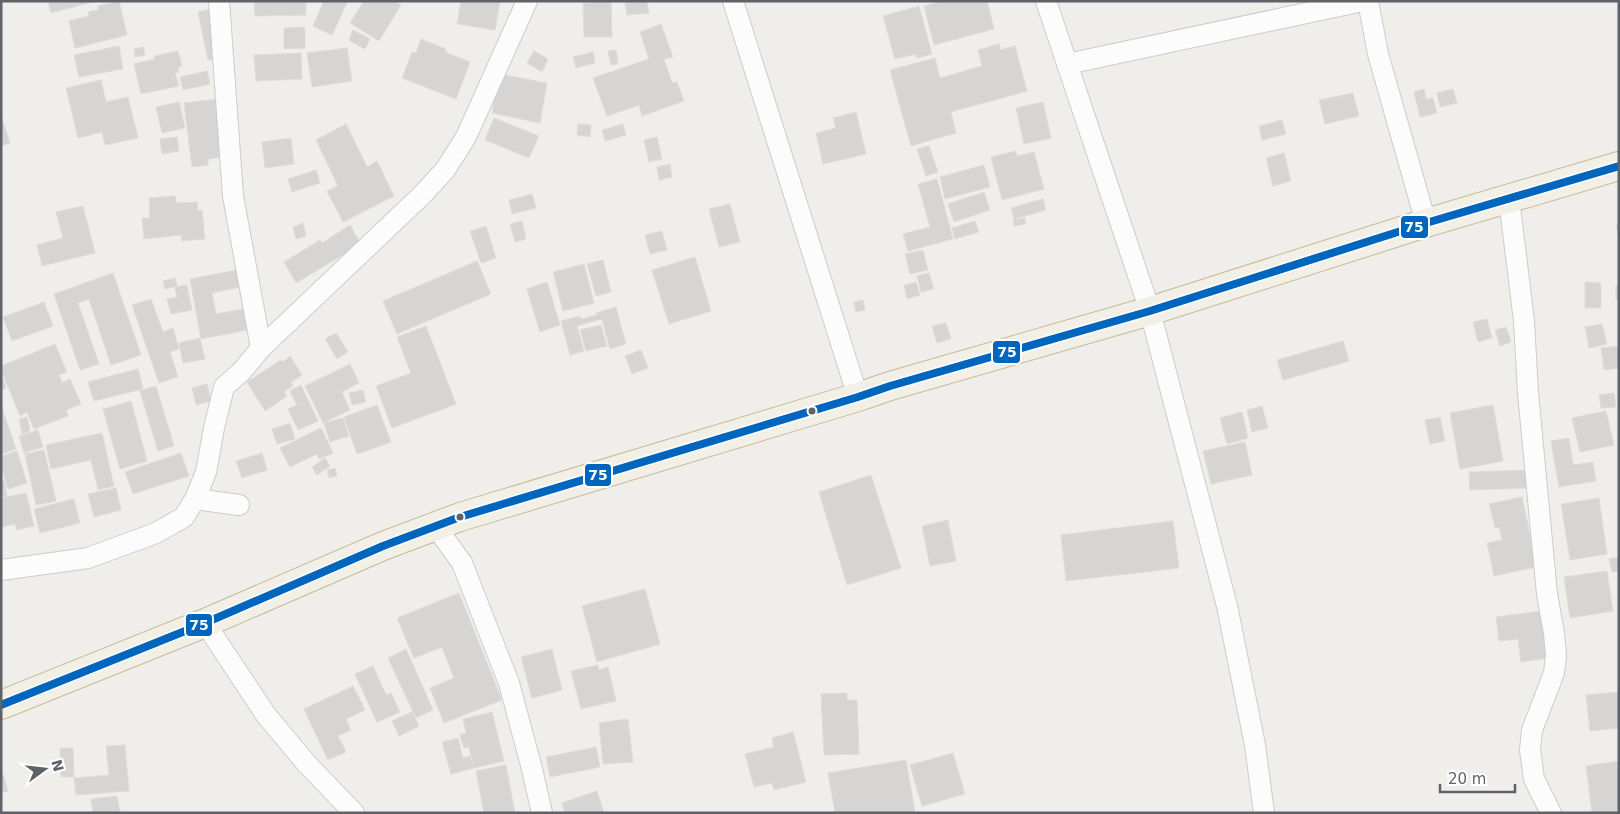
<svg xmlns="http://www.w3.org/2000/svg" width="1620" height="814" font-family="'DejaVu Sans',sans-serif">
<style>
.building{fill:#d6d5d3;stroke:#deddd9}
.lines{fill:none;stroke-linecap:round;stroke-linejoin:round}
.minor-casing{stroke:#cbcccc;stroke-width:22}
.trunk-casing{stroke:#c8b996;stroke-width:30}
.minor{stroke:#fdfcfc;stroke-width:20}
.trunk{stroke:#f2f0e6;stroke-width:28}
.bus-1-casing{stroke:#fff;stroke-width:11}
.bus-1{stroke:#0065bd;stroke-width:8}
.bus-dot{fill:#5f6368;stroke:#fff;stroke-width:2}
.line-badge{stroke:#fff;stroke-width:2}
.badge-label{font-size:14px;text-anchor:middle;font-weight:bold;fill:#fff}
</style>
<rect width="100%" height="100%" fill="#efeeea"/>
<g class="building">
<polygon points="48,1 96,1 51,13"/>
<polygon points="119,1 127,35 75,48 69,21 89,16 88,12 98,10 98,6"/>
<polygon points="254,1 306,1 306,15 255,16"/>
<polygon points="324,1 348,1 332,35 313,26"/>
<polygon points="364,1 394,1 401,5 379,41 350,23"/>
<polygon points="461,1 500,1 495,30 457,24"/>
<polygon points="638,1 647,1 649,13 627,15 625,3"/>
<polygon points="942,1 987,1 994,29 934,45 924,6"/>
<polygon points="611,2 612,37 584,37 583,3"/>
<polygon points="919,6 932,54 917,58 916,54 895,59 883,16"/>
<polygon points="212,9 222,58 208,60 198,12"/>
<polygon points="661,24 673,57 664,59 672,83 677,82 684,101 642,116 639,105 607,116 593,78 649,59 640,32"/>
<polygon points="305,27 305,48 284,49 284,28"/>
<polygon points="353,30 370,39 365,49 349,40"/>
<polygon points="421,39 446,49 445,52 470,62 456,99 402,78 412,52 416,53"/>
<polygon points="999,44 1001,50 1015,46 1027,91 951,112 956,133 911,146 890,70 935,58 940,78 982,66 978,50"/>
<polygon points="119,46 123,69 79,77 74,55"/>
<polygon points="143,47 145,55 135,57 134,49"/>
<polygon points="347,48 352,81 312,87 307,53"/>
<polygon points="616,50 618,64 611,65 608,51"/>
<polygon points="178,51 182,66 178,67 179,72 175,73 179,86 141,94 134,64 155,59 154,56"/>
<polygon points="534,51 548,59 542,72 527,63"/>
<polygon points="593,52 595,63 576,68 573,57"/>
<polygon points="301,53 302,79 256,81 254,55"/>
<polygon points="207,71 210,84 183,90 180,77"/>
<polygon points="499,74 547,83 540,123 492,113"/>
<polygon points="101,80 106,102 128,97 138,138 105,145 102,132 78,138 66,88"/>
<polygon points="1424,89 1426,99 1433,98 1437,113 1420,117 1414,92"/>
<polygon points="1453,89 1457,103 1440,107 1437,93"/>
<polygon points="1353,93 1359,116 1325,124 1319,100"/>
<polygon points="218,99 225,157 208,159 208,165 192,167 184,103"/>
<polygon points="179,102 185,128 162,133 156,107"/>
<polygon points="1043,102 1051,138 1024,144 1016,108"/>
<polygon points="856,112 866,154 823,164 816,133 836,128 833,118"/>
<polygon points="1,116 10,143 1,146"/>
<polygon points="494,118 539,136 529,158 485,140"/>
<polygon points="1282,120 1286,134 1262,140 1259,126"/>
<polygon points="346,124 367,167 377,161 394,196 343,222 327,191 338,186 316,140"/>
<polygon points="578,124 591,125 590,137 577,135"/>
<polygon points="623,124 626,135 605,141 602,130"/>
<polygon points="177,137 179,151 162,154 160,139"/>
<polygon points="657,137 662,159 649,162 644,140"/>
<polygon points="291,138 294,164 265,168 262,142"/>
<polygon points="929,146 938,172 926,176 917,149"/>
<polygon points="1016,151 1017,156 1034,152 1044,189 1002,200 991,157"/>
<polygon points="1284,153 1291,181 1273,186 1266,158"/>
<polygon points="670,164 672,177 659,180 657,167"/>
<polygon points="984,165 990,187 945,199 940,177"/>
<polygon points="316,170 320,183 292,192 288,179"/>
<polygon points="937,179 953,239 908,251 903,234 930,227 918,184"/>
<polygon points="984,192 990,210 954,222 948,204"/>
<polygon points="532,194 536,208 512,214 509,200"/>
<polygon points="175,196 176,203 197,202 198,211 202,210 205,239 181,241 181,235 144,239 142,218 150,218 149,198"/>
<polygon points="1043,199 1046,210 1014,219 1011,208"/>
<polygon points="730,204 740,242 719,247 709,209"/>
<polygon points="83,206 95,253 42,266 37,245 63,238 56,212"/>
<polygon points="1025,218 1026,224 1014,226 1013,220"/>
<polygon points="522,221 526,239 515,242 510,224"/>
<polygon points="975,221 979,232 955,239 952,228"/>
<polygon points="303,223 306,236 296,239 293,227"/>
<polygon points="350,225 361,244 296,283 284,262 320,240 322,243"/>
<polygon points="1616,225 1619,225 1619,240"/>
<polygon points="486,226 496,258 481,263 470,231"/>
<polygon points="662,231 667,250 650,254 645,235"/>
<polygon points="923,250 928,270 910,274 905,254"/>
<polygon points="695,257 711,311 669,324 652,270"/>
<polygon points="603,260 611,292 596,296 587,264"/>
<polygon points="477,261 491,294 397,334 383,301"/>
<polygon points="584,264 594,303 563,311 553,272"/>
<polygon points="242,269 245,286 212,293 216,314 248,308 253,329 201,339 190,279"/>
<polygon points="113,273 141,355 111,365 89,299 78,303 99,364 80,370 54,294"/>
<polygon points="929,273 934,289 921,292 917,276"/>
<polygon points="175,278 177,286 165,289 163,281"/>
<polygon points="547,282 560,325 540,332 527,289"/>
<polygon points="916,282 920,295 907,299 904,285"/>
<polygon points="1585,282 1601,283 1601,308 1585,308"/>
<polygon points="187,285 192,310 171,314 167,299 177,297 175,287"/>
<rect x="1616" y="285" width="3" height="15"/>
<polygon points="151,299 163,332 173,328 179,349 170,352 178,377 159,383 132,305"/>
<polygon points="863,300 865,310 856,312 854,302"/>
<polygon points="44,302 53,326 12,341 3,317"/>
<polygon points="616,307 626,344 610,349 602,319 577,326 584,351 570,355 561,321 580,316 581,319 597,315 596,313"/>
<polygon points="1487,319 1492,338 1478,342 1473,322"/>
<polygon points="946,323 951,339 937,343 932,326"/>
<polygon points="1602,324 1607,344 1589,348 1585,327"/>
<polygon points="601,325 607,346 586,351 580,330"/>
<polygon points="426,326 456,404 392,428 376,386 411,373 397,337"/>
<polygon points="1506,327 1511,342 1500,346 1495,330"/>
<polygon points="336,333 348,352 337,359 325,339"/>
<polygon points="200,338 205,359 183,363 179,343"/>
<polygon points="1343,341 1349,361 1283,380 1277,360"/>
<polygon points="55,344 67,372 59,375 62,383 70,379 81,404 66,410 68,416 34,429 27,412 20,416 1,370 1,366"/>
<polygon points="1619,346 1619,368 1604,370 1601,348"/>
<polygon points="641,350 648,368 632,374 625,356"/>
<polygon points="290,356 302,375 291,382 293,386 284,392 287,396 265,411 247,382 281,360 283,362"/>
<polygon points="350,364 359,383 342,392 350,410 323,423 305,386"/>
<polygon points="138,369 143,389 94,401 88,382"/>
<polygon points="1,373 6,388 1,390"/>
<polygon points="207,384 211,401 196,405 192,388"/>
<polygon points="301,385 318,421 298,430 288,409 297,405 290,391"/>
<polygon points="156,386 174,446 158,451 140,391"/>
<polygon points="363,390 366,402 352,405 349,393"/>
<polygon points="1614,393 1616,407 1601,408 1599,395"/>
<polygon points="131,401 147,461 120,469 103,409"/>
<polygon points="1,405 16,449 1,454"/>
<polygon points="377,405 391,442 357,454 344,417"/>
<polygon points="1493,405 1503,461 1460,469 1450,413"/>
<polygon points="1262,406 1268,428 1252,432 1247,410"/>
<polygon points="1606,411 1614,445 1580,452 1572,418"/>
<polygon points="1242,412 1248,438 1227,444 1220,418"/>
<polygon points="27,417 30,431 22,434 19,419"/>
<polygon points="1440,417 1445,441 1430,444 1425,420"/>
<polygon points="343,418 349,436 330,442 324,423"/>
<polygon points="290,423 295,439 277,444 272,429"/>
<polygon points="321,428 333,453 319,459 317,454 290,467 280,448"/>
<polygon points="38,430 43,447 24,453 19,436"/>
<polygon points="102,433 114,486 98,490 91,460 51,469 46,445"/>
<polygon points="1569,438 1573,465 1593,462 1596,481 1559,487 1551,441"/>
<polygon points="1245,442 1252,475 1211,484 1203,451"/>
<polygon points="44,450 56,501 36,505 25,454"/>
<polygon points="17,451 27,483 8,489 1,467 1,456"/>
<polygon points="181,453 189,476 133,494 125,472"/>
<polygon points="262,453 267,470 242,478 236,461"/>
<polygon points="325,458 330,466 317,475 312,467"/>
<polygon points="335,468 337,476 329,478 327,470"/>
<polygon points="1533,470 1534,488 1470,490 1469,472"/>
<polygon points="871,475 901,568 847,585 819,492"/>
<polygon points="4,480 7,496 1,497 1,481"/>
<polygon points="116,488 121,510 94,517 88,494"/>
<polygon points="26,493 34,526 17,530 15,524 1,527 1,498"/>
<polygon points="1522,497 1537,567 1494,576 1487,543 1502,540 1499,527 1495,528 1489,504"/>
<polygon points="1599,498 1607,554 1570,560 1561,504"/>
<polygon points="74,499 80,523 40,533 34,509"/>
<polygon points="948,520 956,561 930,566 922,526"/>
<polygon points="1173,521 1179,568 1066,581 1061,535"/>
<polygon points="1619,557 1619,571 1612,572 1609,559"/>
<polygon points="1607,571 1613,611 1570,618 1564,577"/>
<polygon points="645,589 660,644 597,662 582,606"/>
<polygon points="459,593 502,700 444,723 430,688 454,678 442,647 414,658 397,618"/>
<polygon points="1548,610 1555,657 1521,662 1518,639 1499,641 1496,617"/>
<polygon points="406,649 433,710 416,718 388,658"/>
<polygon points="552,649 562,690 532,698 521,657"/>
<polygon points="598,665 599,670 608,667 616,701 581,709 571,671"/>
<polygon points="373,666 386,695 391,693 400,712 377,722 355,674"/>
<polygon points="353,686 365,710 346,719 351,730 338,736 346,752 328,760 304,709"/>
<polygon points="1619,692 1619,728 1590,731 1586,695"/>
<polygon points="847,693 847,700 857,700 859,754 824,755 821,694"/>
<polygon points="412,712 419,726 399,736 392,721"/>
<polygon points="492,712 504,761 474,768 469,747 464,748 460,735 466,733 463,719"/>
<polygon points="628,719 633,762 603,764 599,723"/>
<polygon points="793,732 806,782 774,790 772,783 754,787 745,754 774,747 772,738"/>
<polygon points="458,738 463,758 470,756 474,768 451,774 442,742"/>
<polygon points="125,745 129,791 76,795 74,778 109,775 106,746"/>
<polygon points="596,747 600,767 550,777 546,757"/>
<polygon points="60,748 73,748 74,777 61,777"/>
<polygon points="953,753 965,794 922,806 910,765"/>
<polygon points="906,760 915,812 835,813 828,773"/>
<polygon points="1619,761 1619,813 1592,813 1586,766"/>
<polygon points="506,765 515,813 484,813 476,771"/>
<polygon points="1,774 3,774 8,791 1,793"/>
<polygon points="597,791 604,813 565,813 562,803"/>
<polygon points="117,796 120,813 93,813 91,799"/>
</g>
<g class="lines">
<g class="minor-casing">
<g id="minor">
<polyline points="219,1 233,196 261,348"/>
<polyline points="733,1 858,397"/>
<polyline points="1046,1 1150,311 1227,606 1255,745 1264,813"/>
<polyline points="1368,1 1378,54 1426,223"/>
<polyline points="1067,64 1363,1"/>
<polyline points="1509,199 1524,321 1528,393 1547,594 1554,633 1556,656 1554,673 1532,730 1530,750 1534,779 1551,813"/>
<polyline points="195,499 239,505"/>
<polyline points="436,527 462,563 509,683 532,769 542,813"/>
<polyline points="1,570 88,558 156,533 184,517 195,499 206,472 214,428 224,387 242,371 261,348 422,195 445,170 466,137 527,1"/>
<polyline points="205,623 266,715 306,763 354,813"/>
</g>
</g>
<g class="trunk-casing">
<polyline id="trunk" points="1,705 205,623 383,546 460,517 858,397 890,386 1150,311 1426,223 1619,166"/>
</g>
<use href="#minor" class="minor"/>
<use href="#trunk" class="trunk"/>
<g class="bus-1-casing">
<polyline id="bus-1" points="1,705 205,623 383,546 460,517 858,397 890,386 1150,311 1426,223 1619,166"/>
</g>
<use href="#bus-1" class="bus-1"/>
</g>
<g class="bus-dot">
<circle cx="812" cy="411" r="4.5"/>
<circle cx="460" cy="517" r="4.5"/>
</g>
<g class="line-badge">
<rect x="1400" y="215" width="29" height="24" rx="5" fill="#0065bd"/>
<rect x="992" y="340" width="29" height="24" rx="5" fill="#0065bd"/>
<rect x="584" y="463" width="28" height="24" rx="5" fill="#0065bd"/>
<rect x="185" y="613" width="28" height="24" rx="5" fill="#0065bd"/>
</g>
<g class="badge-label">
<text x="1414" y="232">75</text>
<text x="1007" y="357">75</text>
<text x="598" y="480">75</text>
<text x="199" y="630">75</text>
</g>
<rect width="1620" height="814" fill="none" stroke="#5f6368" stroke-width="5"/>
<g transform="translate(45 769) rotate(75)" stroke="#ffffff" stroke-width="4" paint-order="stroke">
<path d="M0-4L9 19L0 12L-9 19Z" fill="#5f6368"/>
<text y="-8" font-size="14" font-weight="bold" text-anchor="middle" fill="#5f6368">N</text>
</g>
<path d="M1440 784v8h75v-8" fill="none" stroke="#5f6368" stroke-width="2.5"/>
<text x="1448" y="784" font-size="15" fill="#5f6368" stroke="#ffffff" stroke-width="4" paint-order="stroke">20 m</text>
</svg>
